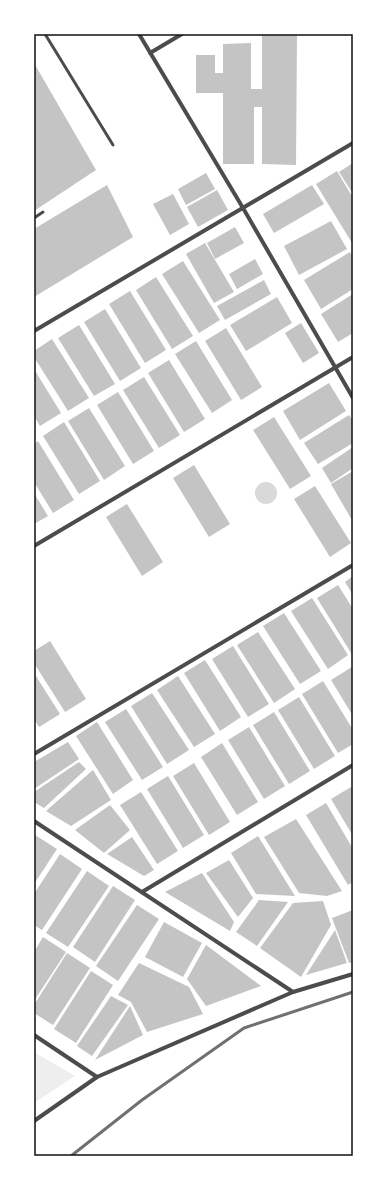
<svg xmlns="http://www.w3.org/2000/svg" width="387" height="1190" font-family="'DM Sans',sans-serif">
<style>
.green{fill:#eee}
.water{fill:#d9d9d9}
.building{fill:#c4c4c4}
.lines{fill:none;stroke-linecap:round;stroke-linejoin:round}
.service{stroke:#4c4c4c;stroke-width:3}
.minor{stroke:#4c4c4c;stroke-width:4}
.rail{stroke:#707070;stroke-width:3}
.neatline{fill:none;stroke:#111;stroke-width:1.5}
</style>
<rect width="100%" height="100%" fill="#fff"/>
<polygon class="green" points="34,1052 75,1076 34,1103"/>
<circle class="water" cx="266" cy="493" r="11"/>
<g class="building">
<polygon points="262,34 297,34 296,165 262,164 262,107 254,107 254,164 223,164 223,93 196,93 196,55 215,55 215,73 223,73 223,44 251,43 251,89 262,89"/>
<polygon points="34,63 96,170 34,211"/>
<polygon points="353,163 353,194 339,172"/>
<polygon points="337,171 353,198 353,242 352,243 316,184"/>
<polygon points="206,173 215,189 186,205 178,189"/>
<polygon points="107,185 133,237 34,297 34,229"/>
<polygon points="312,185 324,204 274,233 263,214"/>
<polygon points="217,190 228,210 198,227 187,207"/>
<polygon points="173,194 189,224 170,235 153,204"/>
<polygon points="331,221 347,249 299,275 284,246"/>
<polygon points="235,227 244,243 215,259 207,243"/>
<polygon points="205,243 234,292 214,303 186,254"/>
<polygon points="350,252 353,258 353,289 321,309 304,280"/>
<polygon points="255,259 263,274 237,289 229,274"/>
<polygon points="183,261 220,320 199,333 162,274"/>
<polygon points="156,277 193,336 172,349 136,290"/>
<polygon points="264,280 271,294 225,320 217,306"/>
<polygon points="130,291 166,350 145,363 109,304"/>
<polygon points="353,294 353,333 338,342 321,314"/>
<polygon points="277,297 292,323 246,351 230,325"/>
<polygon points="105,309 141,368 120,381 84,322"/>
<polygon points="301,323 319,353 303,363 285,333"/>
<polygon points="79,325 115,384 94,396 58,338"/>
<polygon points="226,328 262,387 241,400 205,341"/>
<polygon points="52,339 89,398 68,411 34,357 34,351"/>
<polygon points="196,341 232,400 212,413 175,354"/>
<polygon points="169,360 205,419 184,432 148,373"/>
<polygon points="34,369 61,413 40,426 34,416"/>
<polygon points="144,377 180,435 159,448 123,390"/>
<polygon points="329,383 346,411 300,440 283,411"/>
<polygon points="118,392 154,451 133,464 97,405"/>
<polygon points="89,408 125,466 104,480 68,421"/>
<polygon points="349,415 353,421 353,443 318,464 304,443"/>
<polygon points="274,417 311,476 290,489 253,430"/>
<polygon points="64,422 100,481 79,494 43,436"/>
<polygon points="38,441 74,500 53,513 34,482 34,444"/>
<polygon points="353,447 353,468 331,483 322,468"/>
<polygon points="194,465 230,524 209,537 173,478"/>
<polygon points="353,471 353,522 331,484"/>
<polygon points="315,486 351,543 330,557 294,499"/>
<polygon points="34,493 48,516 34,524"/>
<polygon points="127,504 163,562 142,576 106,517"/>
<polygon points="353,576 353,595 345,582"/>
<polygon points="338,585 353,609 353,656 317,598"/>
<polygon points="312,598 348,655 328,669 291,611"/>
<polygon points="284,613 321,671 300,684 263,626"/>
<polygon points="258,632 295,689 274,703 237,645"/>
<polygon points="50,641 86,699 65,712 34,663 34,651"/>
<polygon points="233,646 269,704 248,717 212,659"/>
<polygon points="205,660 241,717 220,731 184,673"/>
<polygon points="352,667 353,669 353,716 331,680"/>
<polygon points="34,673 60,714 39,727 34,719"/>
<polygon points="178,676 215,734 194,747 157,690"/>
<polygon points="323,681 353,730 353,744 338,753 302,694"/>
<polygon points="152,693 189,750 167,764 131,706"/>
<polygon points="299,697 335,756 314,769 278,710"/>
<polygon points="126,709 163,767 142,780 105,722"/>
<polygon points="274,712 310,771 289,784 253,725"/>
<polygon points="97,722 133,780 113,794 76,736"/>
<polygon points="249,727 285,786 264,799 228,740"/>
<polygon points="68,742 79,759 34,789 34,762"/>
<polygon points="222,743 258,802 237,815 201,757"/>
<polygon points="79,762 86,769 44,808 34,802 34,792"/>
<polygon points="194,763 230,822 209,835 173,776"/>
<polygon points="93,770 111,800 71,826 46,811"/>
<polygon points="168,776 204,835 183,848 147,789"/>
<polygon points="351,787 353,791 353,836 331,799"/>
<polygon points="141,792 178,851 157,864 120,805"/>
<polygon points="326,803 353,849 353,882 348,885 306,815"/>
<polygon points="110,805 130,830 104,853 75,830"/>
<polygon points="296,819 342,891 327,896 299,893 264,837"/>
<polygon points="35,835 57,849 34,884 34,836"/>
<polygon points="258,836 295,896 256,894 231,853"/>
<polygon points="132,837 154,870 144,876 107,854"/>
<polygon points="60,854 82,869 42,930 34,925 34,894"/>
<polygon points="229,860 253,898 238,917 206,873"/>
<polygon points="87,871 109,886 68,947 46,933"/>
<polygon points="202,873 234,922 230,931 165,892"/>
<polygon points="113,886 135,900 95,962 73,947"/>
<polygon points="259,900 288,902 257,946 236,932"/>
<polygon points="323,901 331,925 301,977 260,948 293,903"/>
<polygon points="137,905 159,919 118,981 96,966"/>
<polygon points="353,910 353,962 349,963 332,918"/>
<polygon points="164,922 202,943 183,977 145,957"/>
<polygon points="335,930 347,963 306,975"/>
<polygon points="43,937 66,952 34,1001 34,952"/>
<polygon points="206,945 261,986 206,1006 187,979"/>
<polygon points="67,953 90,968 53,1025 34,1013 34,1005"/>
<polygon points="139,963 189,987 203,1014 147,1032 131,1002 118,995"/>
<polygon points="91,971 113,985 76,1043 54,1029"/>
<polygon points="111,996 128,1005 92,1056 77,1046"/>
<polygon points="130,1006 143,1035 95,1060"/>
</g>
<g class="lines">
<g class="service">
<polyline points="45,34 113,145"/>
<polyline points="34,218 43,212"/>
</g>
<g class="minor">
<polyline points="139,34 243,208 353,398"/>
<polyline points="150,53 182,34"/>
<polyline points="34,331 353,143"/>
<polyline points="34,546 353,357"/>
<polyline points="34,754 353,565"/>
<polyline points="34,821 293,992"/>
<polyline points="142,892 353,765"/>
<polyline points="34,1035 97,1077"/>
<polyline points="34,1121 97,1077 293,992 353,974"/>
</g>
<polyline class="rail" points="71,1156 142,1100 244,1028 353,992"/>
</g>
<rect width="387" height="1190" fill="none" stroke="#ffffff" stroke-width="70"/>
<rect x="35" y="35" width="317" height="1120" class="neatline"/>
</svg>
